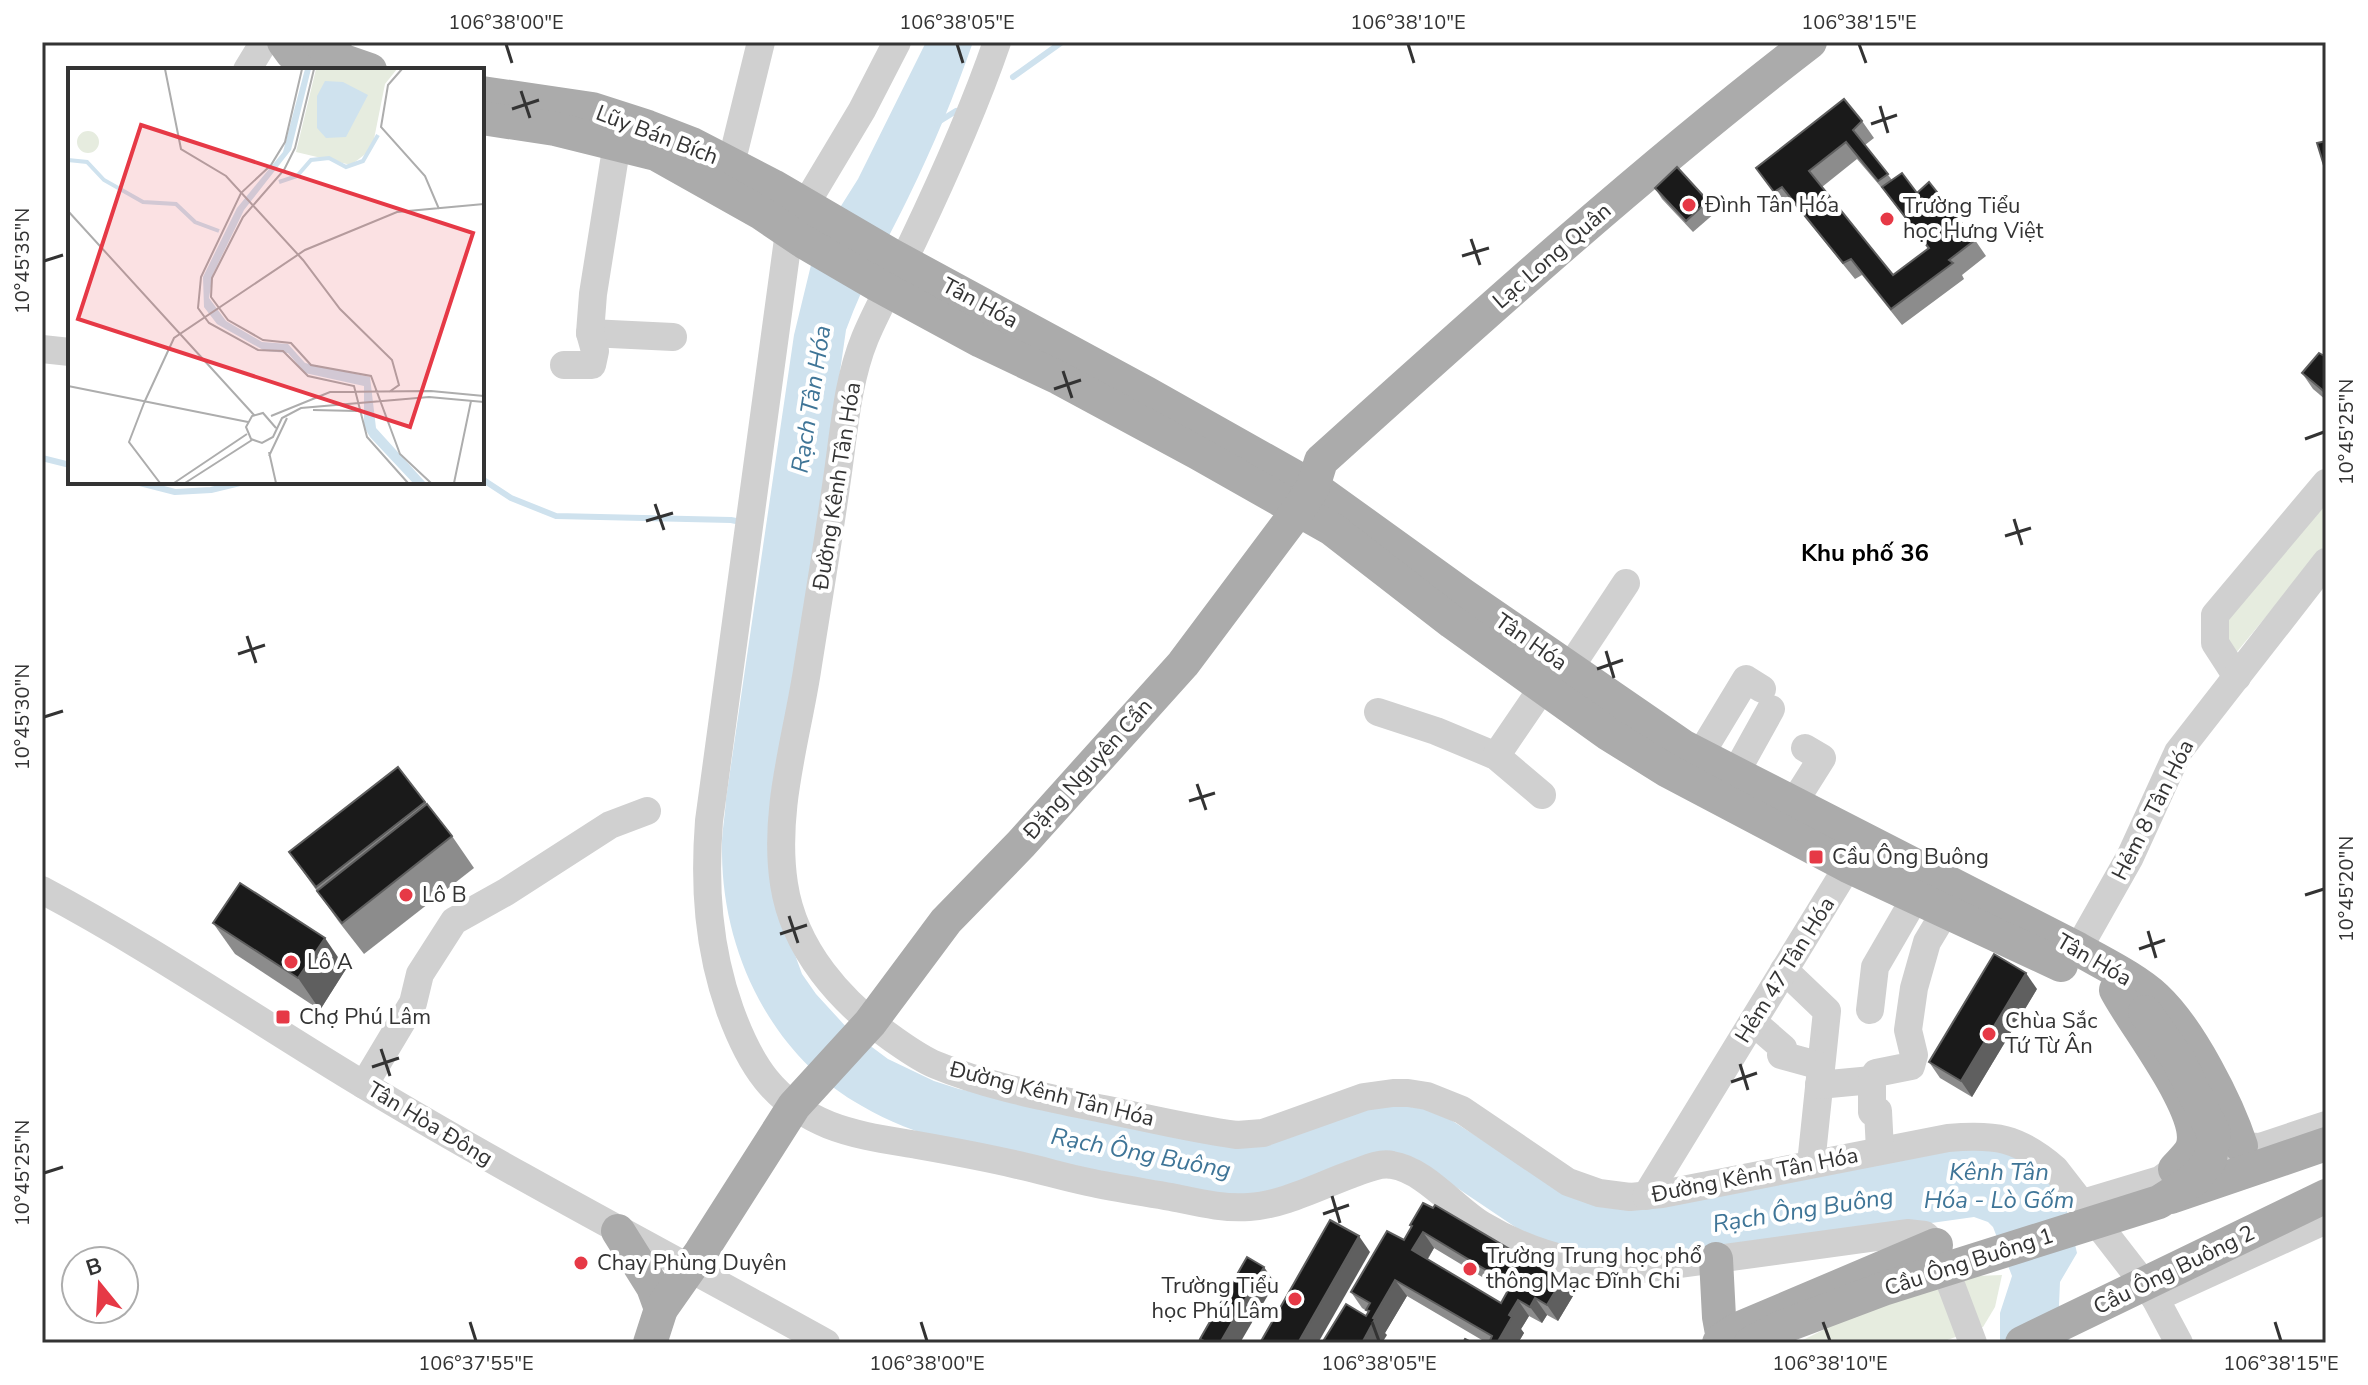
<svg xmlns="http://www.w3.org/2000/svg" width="2368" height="1385" font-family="'Nunito Sans',sans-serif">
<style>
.green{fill:#e6ecdf}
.water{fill:#cfe2ee}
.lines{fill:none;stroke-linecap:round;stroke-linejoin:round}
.stream{stroke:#cfe2ee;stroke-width:6}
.minor{stroke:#d0d0d0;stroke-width:28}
.major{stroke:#ababab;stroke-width:34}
.major-bridge{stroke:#ababab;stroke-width:34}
.wall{fill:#8c8c8c;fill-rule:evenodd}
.shaded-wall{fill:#5f5f5f}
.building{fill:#1a1a1a;stroke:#5f5f5f;stroke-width:2;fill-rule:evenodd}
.ticks{fill:none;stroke:#333;stroke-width:3}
.poi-dot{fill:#e63946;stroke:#fff;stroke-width:3}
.labels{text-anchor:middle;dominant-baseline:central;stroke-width:8;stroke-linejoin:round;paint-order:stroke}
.street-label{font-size:22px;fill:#333;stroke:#fff}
.poi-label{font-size:22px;fill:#333;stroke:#fff;text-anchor:start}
.water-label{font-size:24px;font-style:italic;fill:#3f7597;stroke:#fff}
.neighbourhood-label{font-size:24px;font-weight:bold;fill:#000;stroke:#fff}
.inset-river{fill:none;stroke:#cfe2ee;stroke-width:4}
.inset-road{fill:none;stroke:#adadad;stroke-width:2}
.view{fill:#e63946;fill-opacity:0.15;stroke:#e63946;stroke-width:4}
.inset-edge{fill:none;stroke:#333;stroke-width:4}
.neatline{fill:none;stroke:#333;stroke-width:3}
.ticks-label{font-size:20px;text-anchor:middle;fill:#333}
</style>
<rect width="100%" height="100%" fill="#fff"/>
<g class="green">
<polygon points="2326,495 2326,544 2231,659 2221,618"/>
<polygon points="2002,1275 1995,1307 1983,1327 1939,1343 1797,1343 1869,1307 1976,1276"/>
</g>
<path class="water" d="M926,42H973C955,94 933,147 909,196C887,241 863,283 846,330L777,808L782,919L802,974L816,994L849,1030L888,1059L934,1081L959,1089L1236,1145L1361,1108L1392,1104L1437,1111L1562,1191L1986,1145L2009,1150L2054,1184L2067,1211L2077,1253L2060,1282L2059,1305L2070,1343H2000V1313L2012,1276L1993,1227L1988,1222L1974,1217L1652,1262L1604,1261L1533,1239L1426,1167L1251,1202L947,1141C917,1132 889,1122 862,1106C772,1056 723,954 722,854C721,836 725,817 726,799L794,335L811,265L829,225L858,179Z"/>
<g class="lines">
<g class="stream">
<polyline points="1013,77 1062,42"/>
<polyline points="935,124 956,111"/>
<polyline points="42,458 70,465"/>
<polyline points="482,479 511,498 556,516 731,520 741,522"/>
<polyline points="136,482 175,492 211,490 244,482"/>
</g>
<g class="minor">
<path d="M897,42L862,110L789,232L709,821C704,886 708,948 730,1010C750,1065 773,1102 829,1125C857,1136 888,1140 917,1145C951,1151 984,1157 1018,1165C1041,1170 1064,1177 1088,1182C1115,1188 1143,1192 1171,1197C1196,1202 1223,1209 1249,1207C1283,1205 1319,1186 1352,1174C1364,1170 1379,1162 1392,1165C1425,1170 1454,1208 1482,1225C1530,1254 1581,1267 1636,1270L1907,1233L1925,1235L1936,1245L1973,1343"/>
<path d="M997,42C974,109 944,176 913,241C898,273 879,304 865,338C847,382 844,432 837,479C828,543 817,607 807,671C796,741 773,812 784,884C794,950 841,1002 893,1039C906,1048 921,1059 936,1065C989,1087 1046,1097 1103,1109C1147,1118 1192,1129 1237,1135L1263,1133L1364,1097L1393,1093H1408L1427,1096L1462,1110L1568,1182L1599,1193L1630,1197L1662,1194L1948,1138C1995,1134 2018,1137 2055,1169L2155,1298L2179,1343"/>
<polyline points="247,70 264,42"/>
<polyline points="731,164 761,42"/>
<polyline points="590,333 673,337"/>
<polyline points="42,349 70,352"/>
<polyline points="564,365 592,365 595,351 590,333 593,294 617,143"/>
<polyline points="1569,669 1626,583"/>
<polyline points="2237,677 2215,643 2215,615 2326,483"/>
<polyline points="1378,712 1436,731 1496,756 1542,795"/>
<polyline points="1700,755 1746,679 1762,689"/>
<polyline points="1496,756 1543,687"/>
<polyline points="1735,774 1771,709"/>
<polyline points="1793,804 1822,758 1805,748"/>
<path d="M42,890C153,949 256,1020 364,1085C515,1176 671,1257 826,1343"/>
<polyline points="2078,949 2130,857 2178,752 2326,562"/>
<polyline points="1784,970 1827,1011 1811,1164"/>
<polyline points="1870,1010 1875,967 1915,898"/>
<polyline points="1753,1022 1783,1048 1781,1055 1821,1066"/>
<polyline points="364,1085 413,1003 420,974 454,921 506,892 610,825 647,811"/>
<polyline points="1819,1085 1872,1080"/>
<polyline points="1880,1150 1878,1111 1872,1112 1872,1080 1876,1073 1911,1066 1914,1055 1908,1030 1914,988 1927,942 1945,912"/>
<polyline points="1646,1196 1848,866"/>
<polyline points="2080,1204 2160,1180 2175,1169 2241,1146 2260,1147 2326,1125"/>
<polyline points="2155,1298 2326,1220"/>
</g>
<g class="major">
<polyline points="284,42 292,53 309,70"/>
<polyline points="319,42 344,61 370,70"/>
<path d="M482,93L592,109L648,127L692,144L773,186L891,255L1146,393L1313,487L1463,595L1684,747L2078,949C2104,964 2134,978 2156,998C2190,1030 2227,1103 2241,1146"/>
<polyline points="482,118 555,129 656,154 761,213 804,242 876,284 981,341 1059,378 1198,453 1332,529 1452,622 1607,733 1668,771 1848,866 2061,965"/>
<path d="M2116,990C2134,1025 2202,1109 2193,1145C2191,1154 2181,1162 2175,1169"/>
<polyline points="2171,1197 2326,1144"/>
<polyline points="618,1231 653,1287 661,1309"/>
<polyline points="1716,1259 1719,1317 1723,1339 1719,1343"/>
<polyline points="1723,1339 1738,1329 1936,1245"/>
<path d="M650,1343L661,1309L701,1252L794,1106L870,1023L946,921L1021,844L1183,664L1299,509L1313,487L1321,461C1481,317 1640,173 1810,42"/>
</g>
<g class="major-bridge">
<polyline points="1751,1343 1782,1327 1883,1289 2159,1202 2195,1179 2210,1160 2214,1134 2179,1061 2145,1012"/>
<polyline points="2022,1343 2326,1196"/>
</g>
</g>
<g class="wall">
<path d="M1862,121L1874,138L1865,145L1892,180L1917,193L1975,240L1986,256L1962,275L1964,279L1902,325L1862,275L1855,279L1793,203L1785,208L1756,168ZM1857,159L1886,193L1928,249L1893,275L1822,187Z"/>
<polygon points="1655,188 1708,201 1716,212 1693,232 1662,199"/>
<polygon points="2326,357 2326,400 2313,389 2302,373"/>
<polygon points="398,767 452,836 474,868 364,954 339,922 289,852"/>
<polygon points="213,923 346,969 320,1010 235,954"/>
<polygon points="2037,989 1972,1097 1940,1078 1929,1062"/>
<path d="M1410,1225L1573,1296L1558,1321L1547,1315L1542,1323L1529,1316L1521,1329L1524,1333L1518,1343H1487L1407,1296L1385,1333L1387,1335L1366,1316L1368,1312L1362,1308L1351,1292L1404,1240L1412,1228ZM1434,1248L1507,1292L1501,1303L1428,1259Z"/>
</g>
<g class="shaded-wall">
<polygon points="325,938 346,969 320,1010 298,978"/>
<polygon points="2026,973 2037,989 1972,1097 1961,1081"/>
<polygon points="1423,1232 1434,1248 1423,1266 1412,1250"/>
<polygon points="1359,1236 1370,1252 1318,1343 1298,1343"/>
<polygon points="1264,1267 1275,1283 1240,1343 1220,1343"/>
<polygon points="1395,1280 1407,1296 1385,1333 1387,1335 1382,1343 1362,1343 1373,1318"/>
<polygon points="1562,1280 1573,1296 1558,1321 1547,1305"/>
<polygon points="1535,1298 1547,1315 1542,1323 1530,1307"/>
<polygon points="1518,1300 1529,1316 1521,1329 1524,1333 1518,1343 1497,1343 1509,1315"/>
</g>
<g class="building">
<polygon points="1844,99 1862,121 1853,130 1888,174 1878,181 1846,142 1809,171 1893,275 1929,248 1882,187 1902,173 1917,193 1929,182 1975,240 1949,260 1953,263 1891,309 1851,259 1843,263 1782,187 1774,192 1756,168"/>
<polygon points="2326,141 2326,172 2317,143"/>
<polygon points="1677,167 1708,201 1686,221 1655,188"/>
<polygon points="2319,353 2326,357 2326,393 2302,373"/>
<polygon points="398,767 425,802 316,887 289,852"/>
<polygon points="427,804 452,836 342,923 317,891"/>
<polygon points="240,883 325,938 298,978 213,923"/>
<polygon points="1994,954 2026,973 1961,1081 1929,1062"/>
<path d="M1423,1203L1433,1208L1435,1205L1562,1280L1547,1305L1535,1298L1530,1307L1518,1300L1509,1315L1512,1317L1497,1343H1489L1492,1336L1395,1280L1373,1318L1375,1319L1362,1343H1322L1346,1304L1366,1316L1369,1311L1366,1310L1370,1303L1351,1292L1387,1231L1404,1240L1412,1226L1410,1225ZM1423,1232L1511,1285L1501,1303L1412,1250Z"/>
<polygon points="1330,1220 1359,1236 1298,1343 1260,1343"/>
<polygon points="1247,1257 1264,1267 1220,1343 1208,1343 1200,1339"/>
<polygon points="1465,1339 1473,1343 1463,1343"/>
</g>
<path class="ticks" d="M506,44L512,63M957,44L963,63M1408,44L1414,63M1859,44L1866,63M521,91L530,118M1880,106L1888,133M512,109L539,100M1871,124L1897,115M1471,239L1480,265M1462,256L1489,248M44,261L63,255M1063,371L1072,398M1054,389L1081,380M2305,439L2324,432M655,504L664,530M2014,519L2022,545M646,521L673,513M2005,536L2031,528M247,636L256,663M1606,651L1614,678M238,654L265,645M1597,669L1623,660M44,717L63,711M1197,784L1206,810M1189,801L1215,793M2305,895L2324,889M789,916L798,943M2148,931L2156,958M780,934L807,925M2139,949L2165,940M381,1049L390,1076M1740,1064L1748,1090M372,1067L399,1058M1731,1082L1757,1073M44,1173L63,1167M1332,1196L1340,1223M1323,1214L1349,1205M470,1322L476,1341M921,1322L927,1341M1372,1322L1379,1341M1823,1322L1830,1341M2275,1322L2281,1341"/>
<g class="poi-dot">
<circle cx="1689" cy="205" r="8"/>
<circle cx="1887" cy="219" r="8"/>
<rect x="1808" y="849" width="16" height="16" rx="4"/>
<circle cx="406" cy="895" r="8"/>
<circle cx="291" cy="962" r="8"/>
<rect x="275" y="1009" width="16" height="16" rx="4"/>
<circle cx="1989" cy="1034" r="8"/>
<circle cx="581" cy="1263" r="8"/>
<circle cx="1470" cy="1269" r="8"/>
<circle cx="1295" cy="1299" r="8"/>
</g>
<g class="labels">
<g class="street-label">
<text transform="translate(657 135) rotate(21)">Lũy Bán Bích</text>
<text transform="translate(1552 256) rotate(-41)">Lạc Long Quân</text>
<text transform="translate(980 303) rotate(28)">Tân Hóa</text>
<text transform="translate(837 486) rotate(-81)">Đường Kênh Tân Hóa</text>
<text transform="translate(1531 642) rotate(35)">Tân Hóa</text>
<text transform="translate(1088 769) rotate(-48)">Đặng Nguyên Cẩn</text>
<text transform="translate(2153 810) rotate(-63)">Hẻm 8 Tân Hóa</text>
<text transform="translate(2094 960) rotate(30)">Tân Hóa</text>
<text transform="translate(1785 970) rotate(-58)">Hẻm 47 Tân Hóa</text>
<text transform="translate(1052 1094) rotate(14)">Đường Kênh Tân Hóa</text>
<text transform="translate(430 1124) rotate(31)">Tân Hòa Đông</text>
<text transform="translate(1755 1175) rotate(-11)">Đường Kênh Tân Hóa</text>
<text transform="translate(1969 1262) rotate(-18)">Cầu Ông Buông 1</text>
<text transform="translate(2174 1270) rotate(-26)">Cầu Ông Buông 2</text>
</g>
<g class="poi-label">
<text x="1705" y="205">Đình Tân Hóa</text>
<text x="1903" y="206">Trường Tiểu<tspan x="1903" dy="25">học Hưng Việt</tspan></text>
<text x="1832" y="857">Cầu Ông Buông</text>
<text x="422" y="895">Lô B</text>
<text x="307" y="962">Lô A</text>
<text x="299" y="1017">Chợ Phú Lâm</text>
<text x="2005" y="1021">Chùa Sắc<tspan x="2005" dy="25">Tứ Từ Ân</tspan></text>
<text x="1486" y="1256">Trường Trung học phổ<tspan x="1486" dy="25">thông Mạc Đĩnh Chi</tspan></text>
<text x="597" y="1263">Chay Phùng Duyên</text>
<text x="1279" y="1286" text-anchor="end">Trường Tiểu<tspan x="1279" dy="25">học Phú Lâm</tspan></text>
</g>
<g class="water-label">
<text transform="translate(811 399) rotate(-81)">Rạch Tân Hóa</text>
<text transform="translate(1141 1153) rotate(11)">Rạch Ông Buông</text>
<text x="1999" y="1172">Kênh Tân<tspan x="1999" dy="28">Hóa - Lò Gốm</tspan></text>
<text transform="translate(1803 1210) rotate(-9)">Rạch Ông Buông</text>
</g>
<g class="neighbourhood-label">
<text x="1865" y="553">Khu phố 36</text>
</g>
</g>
<g transform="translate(68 68)">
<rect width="416" height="416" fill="#fff"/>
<path d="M248,1H329L317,16L304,81L283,97L228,84ZM9 74a11 11 0 1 1 22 0a11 11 0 1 1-22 0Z" fill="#e6ecdf"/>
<path d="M237,1H243L223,82L176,142L145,206L141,230L158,253L194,274L220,276L237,295L302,309L308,360L358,415H345L302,369L296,359V318L237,305L220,285L197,283L149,256L136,239L135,209L169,140L215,84ZM257,13L275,14L300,27L278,69L258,70L249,60V28Z" fill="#cfe2ee"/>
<path class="inset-river" d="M0,92L19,94L36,112L75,134L108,136L127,154L151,163M211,114L229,108L243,92L261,90L278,99L295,93L310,67"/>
<path class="inset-road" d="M97,1L113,81L158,108L235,192L272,241L324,292L331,317L321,324M234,1L217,74L203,97L173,125L133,209L130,240L141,255L190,282L215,283L240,308L286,318L299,369L340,415M246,1L227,80L216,102L175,149L144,210L143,229L160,252L195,272L223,275L243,297L303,308L332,386L363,415M334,1L320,17L313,59L357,108L371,141M0,143L186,347M0,318L180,354M76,335L61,374L92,415M76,335L106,270L237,182L329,144L416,136M245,342L289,343M203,348L262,324L363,323L416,328M208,360L195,345L184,348L178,359L183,371L194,375L205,369L214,350L233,340L361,329L416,334M201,384L208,415M201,388L219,350M106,415L179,366M117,415L184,372M386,415L403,333"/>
<path class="view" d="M73,57L405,165L342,359L10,251Z"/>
<rect width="416" height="416" class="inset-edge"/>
</g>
<rect width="2368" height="1385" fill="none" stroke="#ffffff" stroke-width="88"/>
<g transform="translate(100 1285) rotate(342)"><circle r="38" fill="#ffffff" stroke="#adadad" stroke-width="2"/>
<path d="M0-6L14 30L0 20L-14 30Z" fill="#e63946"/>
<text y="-12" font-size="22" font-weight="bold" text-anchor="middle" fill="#333333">B</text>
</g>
<rect x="44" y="44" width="2280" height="1297" class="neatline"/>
<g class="ticks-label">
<text x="506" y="29">106°38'00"E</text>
<text x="957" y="29">106°38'05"E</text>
<text x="1408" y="29">106°38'10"E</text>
<text x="1859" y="29">106°38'15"E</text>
<text transform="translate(22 261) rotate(-90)" y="7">10°45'35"N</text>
<text transform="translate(2346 432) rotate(-90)" y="7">10°45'25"N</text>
<text transform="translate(22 717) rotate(-90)" y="7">10°45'30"N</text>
<text transform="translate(2346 889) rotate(-90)" y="7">10°45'20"N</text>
<text transform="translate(22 1173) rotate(-90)" y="7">10°45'25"N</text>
<text x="476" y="1370">106°37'55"E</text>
<text x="927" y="1370">106°38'00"E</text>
<text x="1379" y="1370">106°38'05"E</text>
<text x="1830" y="1370">106°38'10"E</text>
<text x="2281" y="1370">106°38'15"E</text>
</g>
</svg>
